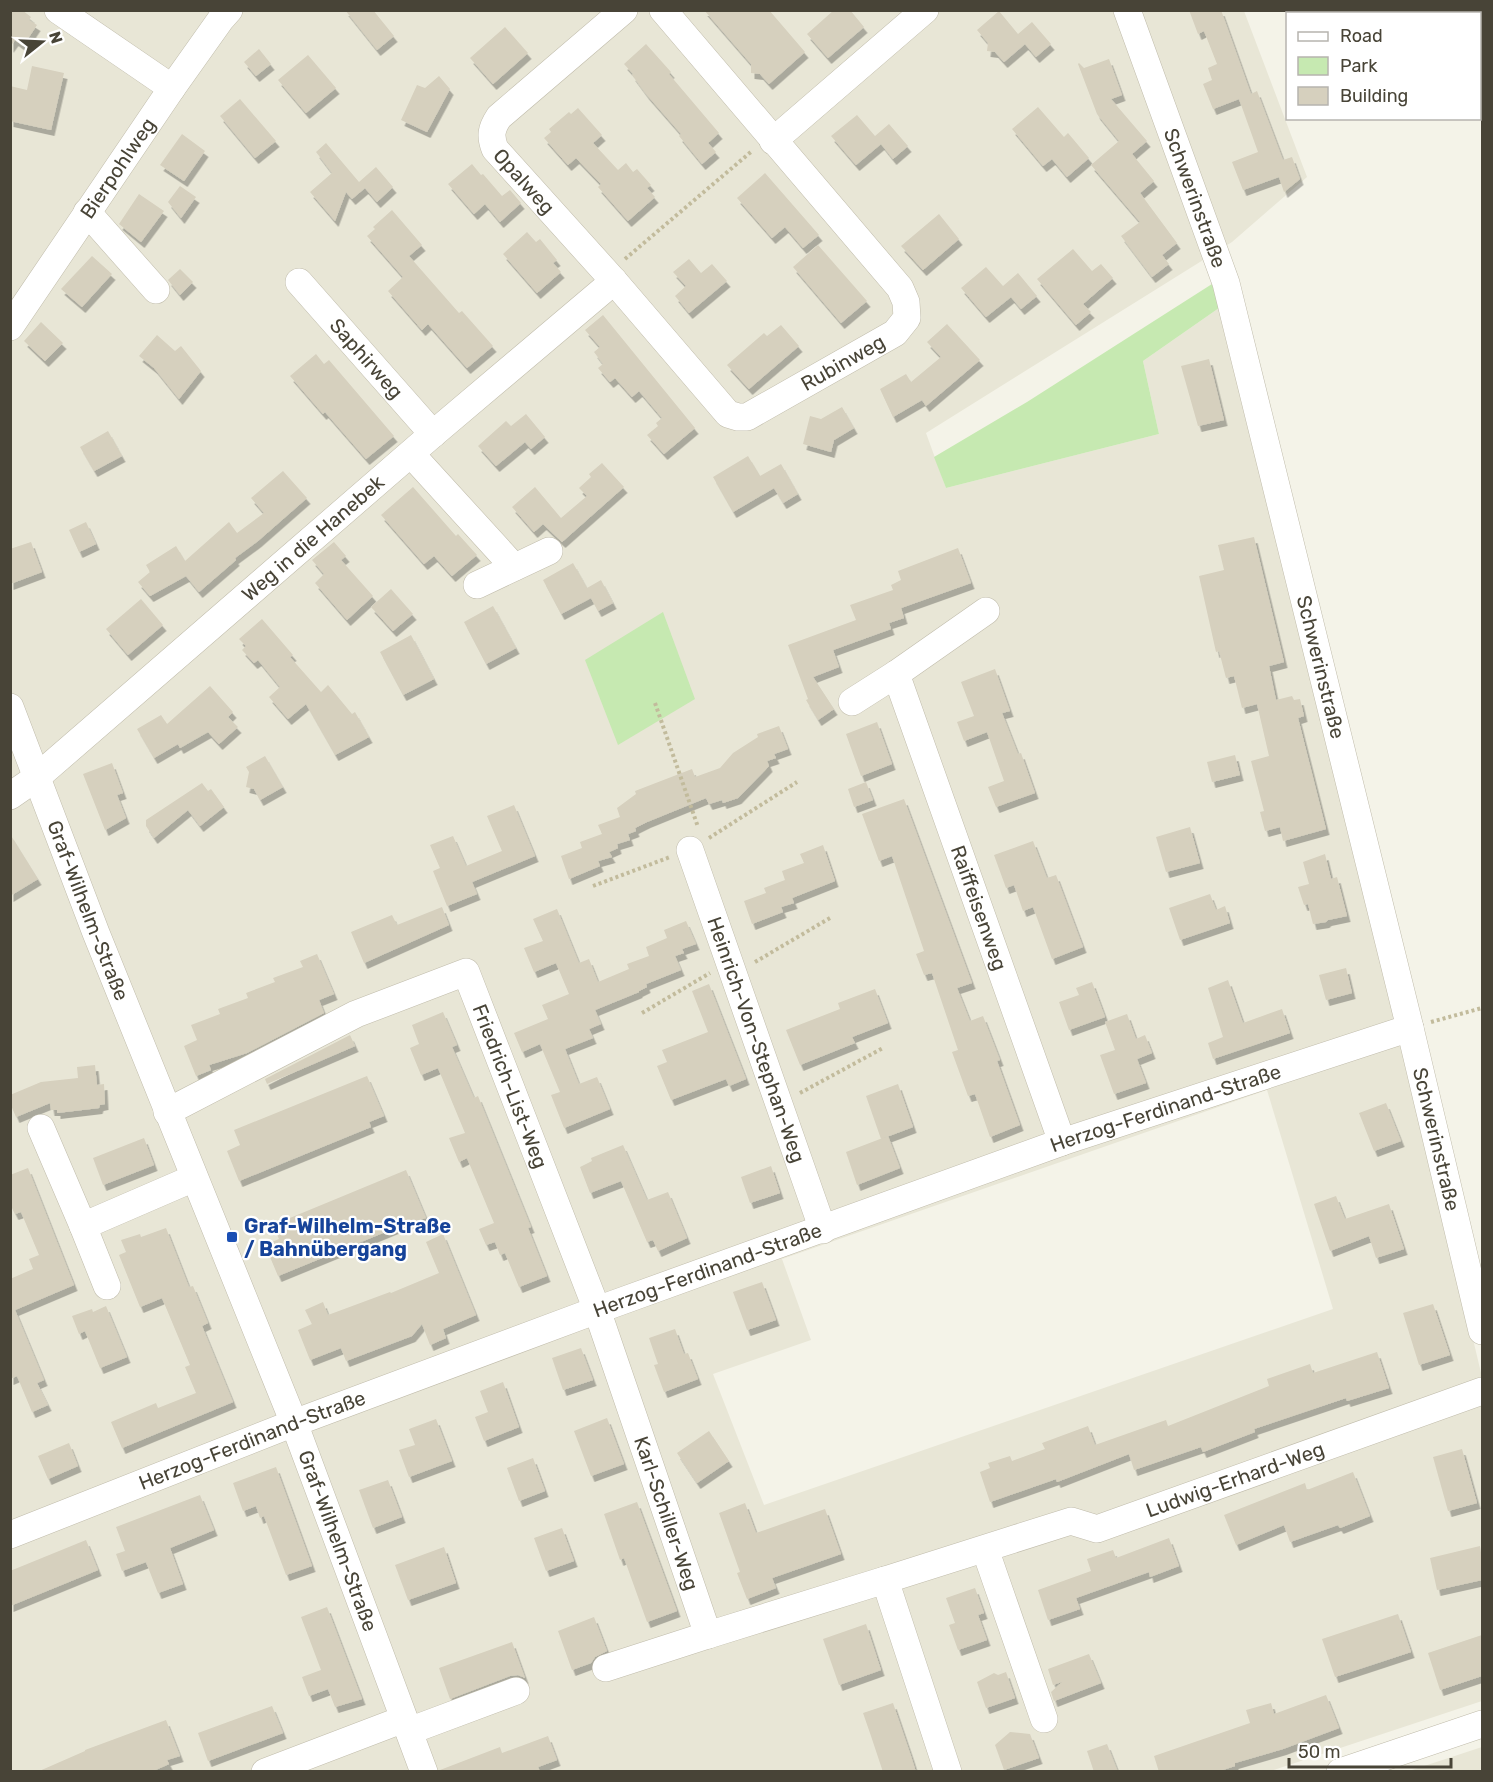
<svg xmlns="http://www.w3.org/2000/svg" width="1493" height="1782" font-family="Rubik,sans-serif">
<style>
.residential{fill:#e8e6d6;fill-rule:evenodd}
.green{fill:#c6e9b1}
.building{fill:#d6d0be;filter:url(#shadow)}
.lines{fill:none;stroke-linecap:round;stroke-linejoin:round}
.minor-casing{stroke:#c0bcab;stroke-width:28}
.path{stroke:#c2bb9c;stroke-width:4;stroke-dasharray:3 3;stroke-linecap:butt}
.minor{stroke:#fff;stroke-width:27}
.transit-dot{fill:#1a4fb4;stroke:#fff;stroke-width:2}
.labels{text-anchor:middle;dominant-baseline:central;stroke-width:4.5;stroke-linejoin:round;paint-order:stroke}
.street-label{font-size:20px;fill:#484437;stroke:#fff}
.transit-label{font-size:20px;font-weight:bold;fill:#164399;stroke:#fff;text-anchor:start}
</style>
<defs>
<filter id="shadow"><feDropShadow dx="3.5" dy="6" stdDeviation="0" flood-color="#0004"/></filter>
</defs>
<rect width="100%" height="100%" fill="#f4f3e8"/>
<g class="residential">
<polygon points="1482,10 1480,15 1480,14 1393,13 1392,11"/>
<path d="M11,11H1244L1307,177L1232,242L926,433L946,488L1159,434L1143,361L1219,308L1406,1057L1482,1377V1701L1268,1772H11ZM1267,1090L1333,1309L764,1505L713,1374L811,1340L782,1259Z"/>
<polygon points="1482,1747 1482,1771 1409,1771"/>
</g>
<g class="green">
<polygon points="1212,284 1219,308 1143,361 1159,434 946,488 934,457 1027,402"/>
<polygon points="663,612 695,699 618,745 585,660"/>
</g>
<g class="building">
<polygon points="10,10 22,10 31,17 29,20 37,25 23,46 15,40 10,47"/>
<polygon points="345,10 373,10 394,36 377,50"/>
<polygon points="704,10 769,10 805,52 769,84 760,74 751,73 751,64"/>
<polygon points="834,10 850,10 864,27 828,58 807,34"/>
<polygon points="1189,10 1221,10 1251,94 1257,91 1283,160 1292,157 1300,179 1284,192 1279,177 1243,190 1232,162 1258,152 1239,99 1213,109 1203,84 1212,80 1208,68 1217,64 1204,31 1198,34"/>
<polygon points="999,11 1018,34 1032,22 1051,44 1036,57 1025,44 1004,62 995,52 987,51 988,43 977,30"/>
<polygon points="505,27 528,53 493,84 470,58"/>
<polygon points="646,44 671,72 669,74 719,133 708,143 716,152 702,164 679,136 681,134 646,94 632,75 633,74 624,64"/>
<polygon points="259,49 271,64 256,76 244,62"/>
<polygon points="308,55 336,88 306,113 278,80"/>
<polygon points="1109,59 1122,95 1111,99 1147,141 1132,154 1154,181 1140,193 1177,243 1162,255 1169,264 1152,277 1121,236 1140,222 1091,165 1119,141 1097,114 1078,64 1079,63 1084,68"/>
<polygon points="32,66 64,73 51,130 10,121 10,86 27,90"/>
<polygon points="439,76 450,89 427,132 401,120 417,85 425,88"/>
<polygon points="240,99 276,141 255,158 220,116"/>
<polygon points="1038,107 1064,137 1068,133 1089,158 1067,177 1052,159 1043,166 1012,129"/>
<polygon points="578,108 602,135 593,143 618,170 626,163 633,172 637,169 651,185 647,188 655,197 628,221 598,187 601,184 576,158 568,165 544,138 551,132 549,129 569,112 571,114"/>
<polygon points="857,115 875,136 889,124 908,146 893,159 881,144 856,165 831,136"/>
<polygon points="182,134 205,151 184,181 160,165"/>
<polygon points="326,143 359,182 376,167 393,187 377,202 365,188 352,199 346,192 335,221 310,192 332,173 316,152"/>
<polygon points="472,164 481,175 483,174 502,196 510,190 521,203 500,222 485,204 474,214 448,184"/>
<polygon points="765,173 819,235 803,248 785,227 772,238 737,198"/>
<polygon points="180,186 196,197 181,218 168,202"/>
<polygon points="139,194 164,211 141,242 119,224"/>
<polygon points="392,210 422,245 409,256 459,313 462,311 493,346 467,368 428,324 422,330 388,291 403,277 367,236 375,229 373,227"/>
<polygon points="939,214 959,239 923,270 901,246"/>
<polygon points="527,232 536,242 540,239 557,260 553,263 561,272 537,293 503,254"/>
<polygon points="818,245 867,301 841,323 793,267"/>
<polygon points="1073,249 1092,271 1101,264 1113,278 1083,304 1091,312 1076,325 1037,279"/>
<polygon points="92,256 112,274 82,307 61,289"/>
<polygon points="689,259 701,273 712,264 727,281 689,313 675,296 686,286 673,272"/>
<polygon points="986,267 1003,286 1018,273 1037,296 1021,309 1011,297 986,317 961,288"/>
<polygon points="180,269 193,282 180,295 168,280"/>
<polygon points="603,315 695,428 664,454 647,435 658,426 656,423 662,418 639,391 632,397 615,378 610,382 598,368 603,364 594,352 600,347 585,330"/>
<polygon points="41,322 63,343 45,361 24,341"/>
<polygon points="947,324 980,360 926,406 922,400 893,417 880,389 906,374 911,382 941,357 927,342"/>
<polygon points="781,325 799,346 749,389 727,365 764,333 767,336"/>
<polygon points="157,335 175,351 181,346 201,371 179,399 154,368 139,356"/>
<polygon points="316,354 324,364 329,360 394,436 366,459 325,412 323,414 290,376"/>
<polygon points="1209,359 1224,420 1198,426 1181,366"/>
<polygon points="842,407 854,428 834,440 831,452 803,444 810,416 821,419"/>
<polygon points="526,414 545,437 531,449 525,442 496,466 478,446 506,421 511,426"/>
<polygon points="108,431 122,456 94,471 80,447"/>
<polygon points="748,456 760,476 781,464 798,494 783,503 774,488 733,512 713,477"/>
<polygon points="602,463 624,487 562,542 543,524 534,532 512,507 535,487 561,518 587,496 579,488 591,477 589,474"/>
<polygon points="283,471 307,498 258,541 235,558 236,560 199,592 186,576 150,596 138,582 150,572 146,565 176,546 185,561 229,522 237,533 264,513 251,498"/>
<polygon points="413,487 456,536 458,534 477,555 452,576 434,556 424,564 381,515"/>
<polygon points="86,522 96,544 79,552 69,530"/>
<polygon points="1254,537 1284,662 1269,666 1276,700 1292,696 1294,700 1300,699 1304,716 1298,718 1326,829 1283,841 1280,827 1265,831 1260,812 1264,811 1251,761 1269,756 1257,704 1242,708 1234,676 1226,678 1219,651 1216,652 1199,576 1224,570 1218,545"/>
<polygon points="31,542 42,572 10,584 10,549"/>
<polygon points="334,542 346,556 341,560 373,596 347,620 315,583 324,574 312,560"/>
<polygon points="958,548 971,583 901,608 904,618 889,623 891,629 833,650 839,667 813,677 834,709 818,720 806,700 808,699 788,645 856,620 850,605 893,590 891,585 901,580 898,571"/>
<polygon points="573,563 587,588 601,580 613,603 598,611 591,598 561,614 543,580"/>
<polygon points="391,589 413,614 393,631 371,607"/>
<polygon points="141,599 163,625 128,655 106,629"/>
<polygon points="493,606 516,648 486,664 464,622"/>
<polygon points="262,619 293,655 290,657 321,692 328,685 352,714 355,712 369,737 335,755 306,704 288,719 269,697 280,687 258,660 254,663 242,650 246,646 239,639"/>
<polygon points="411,635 434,679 403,695 380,652"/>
<polygon points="995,669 1010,711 1002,713 1018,754 1021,753 1035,793 996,807 988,787 1004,781 987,732 964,741 957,722 974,716 961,682"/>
<polygon points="210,686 233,712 228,717 238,727 219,744 208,732 180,748 178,744 154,758 137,729 161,715 167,724"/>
<polygon points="877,722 892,764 861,776 846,734"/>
<polygon points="779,726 788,749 774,754 776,758 767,761 769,766 738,798 723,803 722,800 709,804 706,798 647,822 635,828 636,831 628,834 630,840 617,844 618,848 609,852 612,857 598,861 600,866 569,879 561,856 582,848 580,842 602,834 598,825 620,817 617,808 636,794 635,791 692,769 695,777 720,768 733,753 758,737 757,734"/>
<polygon points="1235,755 1240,775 1212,782 1207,762"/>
<polygon points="265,756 283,787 260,800 254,789 246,787 249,772 246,767"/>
<polygon points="112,763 123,793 117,795 126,818 105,830 83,774"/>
<polygon points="866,782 873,800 854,807 848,789"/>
<polygon points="202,783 208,791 211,789 224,807 200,826 188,810 154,838 146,826 146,820"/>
<polygon points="904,799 972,983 957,988 970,1021 983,1016 1000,1060 997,1061 1020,1125 990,1137 975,1094 968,1096 952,1052 958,1050 932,973 924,975 916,954 924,951 892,856 879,861 862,814"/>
<polygon points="514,805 535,856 472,882 477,894 447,906 433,871 440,868 430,845 453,836 466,866 502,851 487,816"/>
<polygon points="1190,827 1200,863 1166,872 1156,837"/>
<polygon points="10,834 38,879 10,896"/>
<polygon points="1033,841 1047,878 1056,875 1083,947 1052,959 1033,907 1023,911 1014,885 1006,888 994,855"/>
<polygon points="823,845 835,881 792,898 794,903 781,907 783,912 752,924 744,901 766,893 764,888 785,880 782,871 804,863 800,854"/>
<polygon points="1325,854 1331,879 1337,877 1347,916 1328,920 1326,922 1313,924 1308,904 1304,905 1298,887 1309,884 1303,862"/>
<polygon points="1210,894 1216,910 1225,906 1230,923 1180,940 1169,908"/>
<polygon points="442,907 449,925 364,963 351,932 392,915 397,925"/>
<polygon points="557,909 579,963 589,959 598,982 629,969 627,964 649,956 646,947 667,938 664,930 686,921 696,944 682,949 684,953 675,956 681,970 646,984 647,987 639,991 639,992 595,1010 601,1024 589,1029 593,1038 565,1049 579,1084 597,1077 610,1109 564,1128 551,1095 560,1092 540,1044 522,1052 514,1033 548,1019 542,1005 569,994 556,963 534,972 524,948 543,941 533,919"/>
<polygon points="317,954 334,994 319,1000 324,1013 247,1053 209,1065 211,1070 196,1076 184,1046 197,1040 191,1025 220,1014 218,1009 248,998 246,993 275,982 273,978 303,967 300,961"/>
<polygon points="1346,968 1352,993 1326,1000 1319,975"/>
<polygon points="1228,980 1243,1023 1282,1009 1290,1033 1213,1059 1208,1043 1223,1037 1208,988"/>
<polygon points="1092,982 1105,1017 1069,1030 1059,1002 1079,995 1076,988"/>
<polygon points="709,984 746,1079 729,1086 726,1079 671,1100 657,1066 667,1062 662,1050 708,1032 692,991"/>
<polygon points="875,989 888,1023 852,1037 855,1043 800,1065 786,1030 840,1009 838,1003"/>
<polygon points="443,1012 457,1045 452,1047 474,1098 478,1096 531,1227 528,1228 547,1276 519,1287 505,1253 500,1255 495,1242 486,1245 479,1229 494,1223 467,1158 459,1162 449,1138 465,1133 438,1068 421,1075 410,1048 419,1044 412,1025"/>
<polygon points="1127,1014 1136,1039 1145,1035 1152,1053 1137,1059 1146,1083 1114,1094 1100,1055 1115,1050 1105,1022"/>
<polygon points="350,1035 355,1046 267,1084 265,1079"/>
<polygon points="95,1065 97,1085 104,1084 105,1104 100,1105 99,1108 57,1113 57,1110 51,1110 50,1103 16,1117 10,1103 10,1095 41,1082 78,1078 77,1067"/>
<polygon points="367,1076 384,1116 369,1122 371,1127 239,1181 227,1151 240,1145 234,1130"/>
<polygon points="898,1084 913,1127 881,1139 866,1096"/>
<polygon points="1386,1103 1401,1141 1374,1151 1359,1113"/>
<polygon points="888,1136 900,1168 857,1185 846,1152"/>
<polygon points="144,1138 154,1165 103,1185 93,1158"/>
<polygon points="623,1145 647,1200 668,1192 687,1238 658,1251 653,1240 647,1242 621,1181 590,1193 580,1167 592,1161 591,1158"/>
<polygon points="771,1166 780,1193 750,1203 741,1177"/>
<polygon points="28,1168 74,1285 15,1310 44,1380 37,1383 48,1405 32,1412 17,1376 10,1379 10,1279 33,1269 29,1259 39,1255 21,1212 15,1214 10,1204 10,1175"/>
<polygon points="406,1170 426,1218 395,1228 278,1276 265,1245 279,1239 273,1225"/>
<polygon points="1336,1196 1345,1219 1389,1204 1404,1249 1376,1258 1369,1236 1330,1251 1314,1204"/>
<polygon points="166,1228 189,1287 193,1286 208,1323 202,1326 233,1402 122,1448 111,1422 156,1403 158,1408 196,1393 185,1367 190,1365 162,1298 140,1307 119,1255 126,1252 121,1240 140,1234 141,1237"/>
<polygon points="443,1234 476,1315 443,1329 446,1338 430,1345 422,1324 412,1336 346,1361 341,1348 310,1360 298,1330 312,1324 305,1310 323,1302 328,1315 390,1292 391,1293 439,1273 426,1242"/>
<polygon points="762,1282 776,1320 747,1330 733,1292"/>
<polygon points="1433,1304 1450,1355 1419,1365 1403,1313"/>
<polygon points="106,1306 127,1357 100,1368 85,1331 79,1334 72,1316 92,1309 93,1312"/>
<polygon points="675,1329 684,1354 688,1353 698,1379 664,1392 654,1365 658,1364 649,1338"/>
<polygon points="581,1348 593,1380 563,1390 552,1358"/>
<polygon points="1377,1352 1389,1388 1347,1401 1346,1398 1254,1429 1255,1432 1203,1452 1201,1447 1134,1470 1129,1454 1057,1482 1056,1479 990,1502 980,1472 990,1468 988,1463 1010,1456 1012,1461 1045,1449 1042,1443 1088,1426 1095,1445 1166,1420 1168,1426 1269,1386 1267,1379 1310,1364 1313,1373"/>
<polygon points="503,1382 519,1427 484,1441 475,1417 488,1412 480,1391"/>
<polygon points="607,1418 624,1464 591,1476 574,1431"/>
<polygon points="436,1419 452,1461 409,1477 399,1450 415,1445 409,1429"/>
<polygon points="709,1431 729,1461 697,1483 677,1453"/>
<polygon points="69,1443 78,1466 48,1479 38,1456"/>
<polygon points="1462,1449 1477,1503 1448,1511 1433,1457"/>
<polygon points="533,1458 545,1491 519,1501 507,1468"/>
<polygon points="276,1467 312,1566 286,1575 264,1516 260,1518 256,1506 243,1511 233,1483"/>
<polygon points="1353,1472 1370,1516 1340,1528 1338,1525 1290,1542 1284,1525 1236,1545 1224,1515 1305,1483 1307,1490"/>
<polygon points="388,1480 402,1517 373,1528 359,1490"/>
<polygon points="200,1495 214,1530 170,1548 183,1584 158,1593 146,1562 122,1571 116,1554 125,1551 116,1527"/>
<polygon points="637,1502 677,1611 647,1622 624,1558 620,1560 604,1514"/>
<polygon points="745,1503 756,1533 825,1509 841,1554 772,1578 776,1588 747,1599 737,1573 740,1572 719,1513"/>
<polygon points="562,1528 574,1561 546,1571 534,1538"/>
<polygon points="1169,1538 1179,1566 1150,1577 1149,1572 1076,1598 1080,1609 1048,1620 1038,1590 1091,1571 1087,1559 1113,1550 1116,1558"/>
<polygon points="86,1540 98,1570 10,1606 10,1571"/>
<polygon points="1480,1546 1482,1559 1482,1580 1437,1590 1430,1558"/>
<polygon points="444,1547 456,1583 408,1600 395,1565"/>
<polygon points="975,1588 984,1613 978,1615 987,1640 958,1650 949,1625 955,1623 946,1598"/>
<polygon points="327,1607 362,1699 335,1707 328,1689 309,1696 302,1677 321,1670 301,1617"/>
<polygon points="1398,1614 1411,1652 1335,1677 1322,1639"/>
<polygon points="594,1617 607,1651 595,1657 591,1663 572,1670 558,1631"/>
<polygon points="866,1624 881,1670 839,1685 823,1639"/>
<polygon points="1482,1635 1482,1676 1440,1690 1428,1653"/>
<polygon points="512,1642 525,1678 518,1675 510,1676 450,1699 439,1668"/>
<polygon points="1089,1654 1101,1683 1054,1701 1051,1692 1062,1682 1053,1685 1048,1669"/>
<polygon points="1006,1672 1015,1698 986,1708 977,1682 994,1673 998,1675"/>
<polygon points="1326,1695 1339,1728 1283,1749 1235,1763 1235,1766 1217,1772 1159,1772 1154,1756 1250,1723 1246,1710 1271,1703 1274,1714"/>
<polygon points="893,1703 911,1756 916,1772 883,1772 871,1736 863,1713"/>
<polygon points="272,1706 283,1733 208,1761 198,1733"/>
<polygon points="166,1720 180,1756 167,1760 169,1764 151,1772 37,1772 85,1751 85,1750"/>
<polygon points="1010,1732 1030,1734 1039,1758 1004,1770 995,1745"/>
<polygon points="548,1736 557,1760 538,1767 540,1772 440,1772 440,1770 500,1747 502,1753"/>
<polygon points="1107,1744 1118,1772 1094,1772 1087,1751"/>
</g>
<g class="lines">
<g class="minor-casing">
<g id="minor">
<polyline points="58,10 172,88"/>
<path id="s1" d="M624,10L499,117C491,129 490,136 495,149L614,281L728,414L738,417H747L895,333L907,318L906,302L900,288L663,10"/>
<path id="s2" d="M1127,10L1226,283L1410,1028L1482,1331"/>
<polyline points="773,141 925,10"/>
<polyline points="87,212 156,290"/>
<path id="s3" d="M299,282L433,434"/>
<path id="s4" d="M10,327L172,88L221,19L229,10"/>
<polyline points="411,454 514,567"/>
<polyline points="477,585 549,551"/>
<path id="s5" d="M986,611L896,674L1062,1142"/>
<polyline points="852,702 896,674"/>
<path id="s6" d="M10,707L96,933L294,1423L424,1772"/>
<path id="s7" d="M10,796L36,778L433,434L614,281"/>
<path id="s8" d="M690,850L823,1230"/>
<path id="s9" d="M167,1112L356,1014L466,972L597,1310L708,1635L885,1580L948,1772"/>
<polyline points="41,1128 83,1226 194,1178"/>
<polyline points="83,1226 107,1286"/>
<path id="s10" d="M10,1535L294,1423L597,1310L1062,1142L1410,1028"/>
<polyline points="985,1549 1044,1719"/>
<path id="s11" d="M885,1580L1071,1521L1097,1529L1482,1391"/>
<polyline points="606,1668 708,1635"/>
<polyline points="409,1731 516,1691"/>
<polyline points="265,1772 404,1719"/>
<polyline points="1340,1772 1482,1724"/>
</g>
</g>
<g class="path">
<polyline points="625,259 752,151"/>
<polyline points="655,703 698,827"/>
<polyline points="709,838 797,782"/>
<polyline points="593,886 670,857"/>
<polyline points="755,962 830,918"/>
<polyline points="642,1013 710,973"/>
<polyline points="1431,1022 1482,1008"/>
<polyline points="800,1093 883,1048"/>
</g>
<use href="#minor" class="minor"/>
</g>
<rect class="transit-dot" x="226" y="1231" width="12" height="12" rx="3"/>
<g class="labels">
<g class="street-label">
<text stroke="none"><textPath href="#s4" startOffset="192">Bierpohlweg</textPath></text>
<text stroke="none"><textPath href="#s1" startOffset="242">Opalweg</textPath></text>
<text stroke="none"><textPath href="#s2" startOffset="200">Schwerinstraße</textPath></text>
<text stroke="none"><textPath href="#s3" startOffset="102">Saphirweg</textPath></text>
<text stroke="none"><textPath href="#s1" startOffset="681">Rubinweg</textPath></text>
<text stroke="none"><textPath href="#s7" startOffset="398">Weg in die Hanebek</textPath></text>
<text stroke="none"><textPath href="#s2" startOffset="686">Schwerinstraße</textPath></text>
<text stroke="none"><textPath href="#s5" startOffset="358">Raiffeisenweg</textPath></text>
<text stroke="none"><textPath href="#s6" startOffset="218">Graf-Wilhelm-Straße</textPath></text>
<text stroke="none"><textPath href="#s8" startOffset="201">Heinrich-Von-Stephan-Weg</textPath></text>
<text stroke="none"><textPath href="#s9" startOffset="453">Friedrich-List-Weg</textPath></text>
<text stroke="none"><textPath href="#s10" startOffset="1232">Herzog-Ferdinand-Straße</textPath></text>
<text stroke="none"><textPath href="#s2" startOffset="1172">Schwerinstraße</textPath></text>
<text stroke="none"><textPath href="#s10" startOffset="746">Herzog-Ferdinand-Straße</textPath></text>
<text stroke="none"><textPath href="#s10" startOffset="260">Herzog-Ferdinand-Straße</textPath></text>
<text stroke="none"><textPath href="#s11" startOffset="369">Ludwig-Erhard-Weg</textPath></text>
<text stroke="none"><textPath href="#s9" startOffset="908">Karl-Schiller-Weg</textPath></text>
<text stroke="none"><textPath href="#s6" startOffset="896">Graf-Wilhelm-Straße</textPath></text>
</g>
<g class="transit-label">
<text x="244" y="1226">Graf-Wilhelm-Straße<tspan x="244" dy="23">/ Bahnübergang</tspan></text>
</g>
</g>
<rect width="1493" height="1782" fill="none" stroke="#484437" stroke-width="24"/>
<rect x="1286" y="12" width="195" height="108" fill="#ffffff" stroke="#b6b4af" stroke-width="1.5"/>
<rect x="1298" y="32" width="30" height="9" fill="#ffffff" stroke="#b6b4af" stroke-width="1.5"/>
<text x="1340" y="42" font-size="18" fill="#484437">Road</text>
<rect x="1298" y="57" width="30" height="18" fill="#c6e9b1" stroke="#b6b4af" stroke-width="1.5"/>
<text x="1340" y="72" font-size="18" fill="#484437">Park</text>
<rect x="1298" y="87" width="30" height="18" fill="#d6d0be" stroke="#b6b4af" stroke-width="1.5"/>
<text x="1340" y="102" font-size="18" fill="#484437">Building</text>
<g transform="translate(42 42) rotate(72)" stroke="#ffffff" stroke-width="4.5" paint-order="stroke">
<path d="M0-4.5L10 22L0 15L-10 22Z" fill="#484437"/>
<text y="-9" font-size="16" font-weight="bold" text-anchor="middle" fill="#484437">N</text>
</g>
<path d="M1289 1758v9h162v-9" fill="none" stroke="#484437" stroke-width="3"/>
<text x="1298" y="1758" font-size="18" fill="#484437" stroke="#ffffff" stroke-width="4.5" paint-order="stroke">50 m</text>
</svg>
